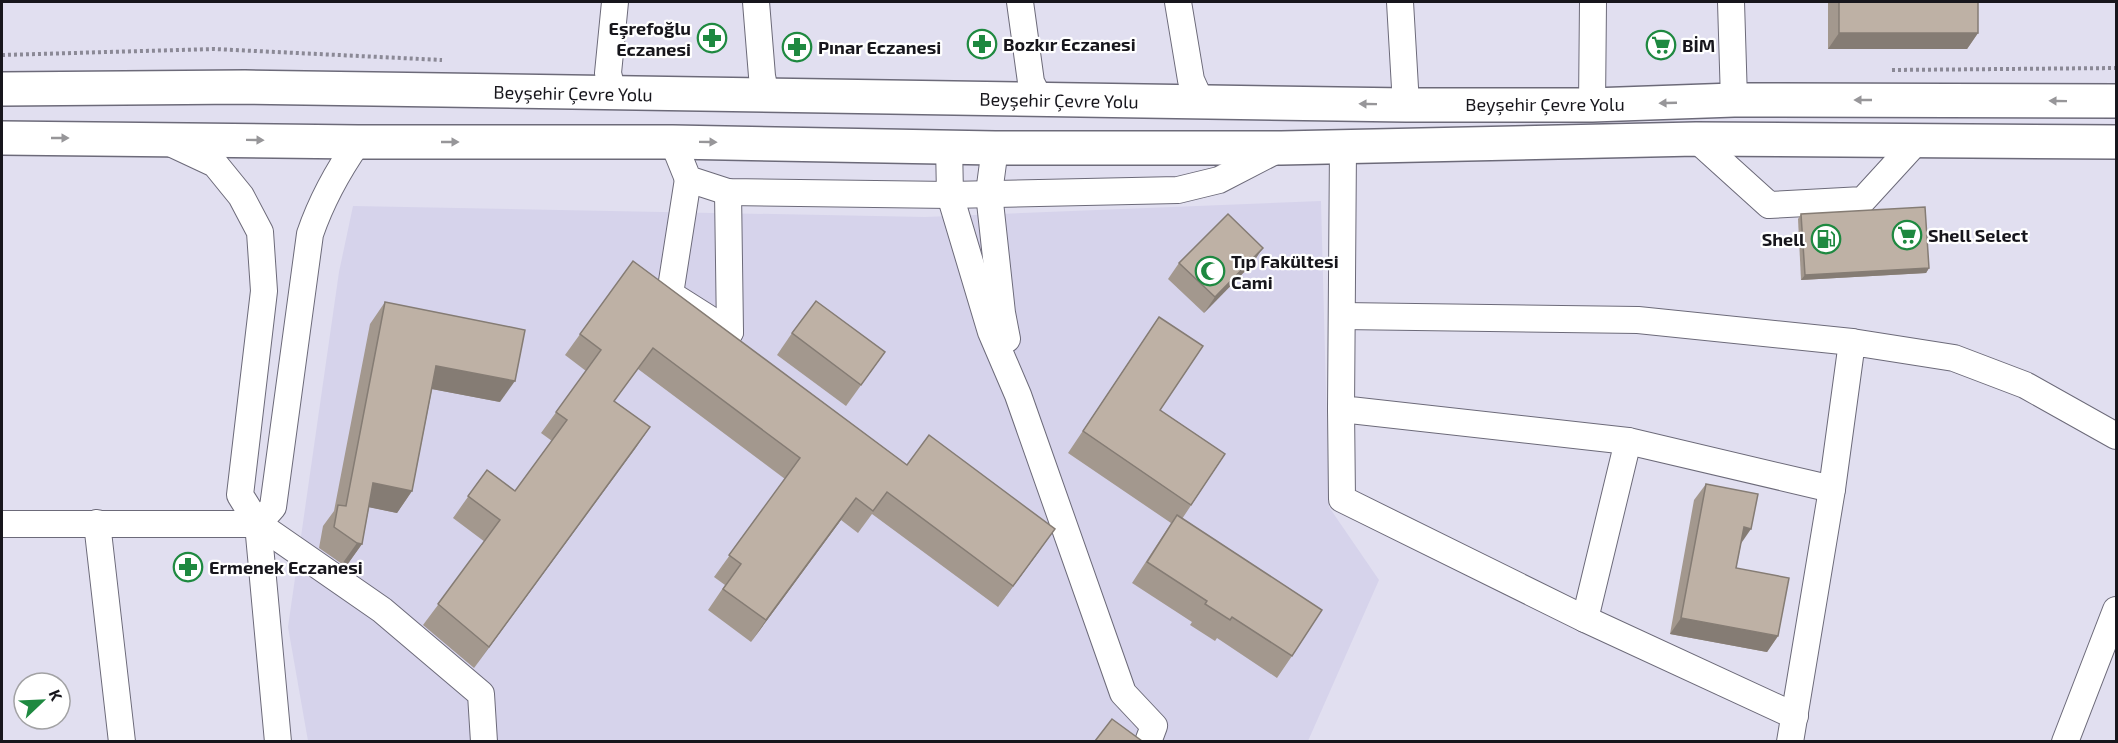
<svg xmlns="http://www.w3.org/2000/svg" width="2118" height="743" font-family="'Exo 2',sans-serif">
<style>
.built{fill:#d6d3eb}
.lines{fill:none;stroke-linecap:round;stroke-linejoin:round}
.street-casing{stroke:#6c6a79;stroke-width:28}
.highway-casing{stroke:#6c6a79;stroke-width:36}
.path{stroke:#8b8996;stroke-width:4;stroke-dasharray:3 3;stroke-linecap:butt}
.street{stroke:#fff;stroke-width:26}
.highway{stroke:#fff;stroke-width:33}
.wall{fill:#a3988e}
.shaded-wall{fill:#857c74}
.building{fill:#beb1a5;stroke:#857c74;stroke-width:1.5}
.oneway{fill:#979699}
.labels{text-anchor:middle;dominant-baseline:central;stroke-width:4.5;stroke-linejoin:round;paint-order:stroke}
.poi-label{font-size:18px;font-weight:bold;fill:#17161c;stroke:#fff;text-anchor:start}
.street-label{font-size:18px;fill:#17161c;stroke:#fff}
</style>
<rect width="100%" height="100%" fill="#e1dff0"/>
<polygon class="built" points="1321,201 1329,507 1379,580 1308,741 308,741 288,627 339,272 353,206 925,217"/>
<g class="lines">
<g class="street-casing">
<g id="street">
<polyline points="756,2 762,76 766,96"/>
<polyline points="1020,2 1031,82 1040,100"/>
<polyline points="1178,2 1191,80 1201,102"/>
<polyline points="1400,2 1406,105"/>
<polyline points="1731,2 1734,100"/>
<polyline points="613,94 608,73 615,2"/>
<polyline points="1592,105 1593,2"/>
<polyline points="1696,139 1769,205 1863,200 1917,141"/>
<polyline points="673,142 688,179 728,192 950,195 1178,190 1219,180 1279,149"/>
<polyline points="949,145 950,195 991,332 1018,395 1123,693 1154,726 1148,742"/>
<polyline points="1343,147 1341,409 1628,441 1832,489 1790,742"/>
<polyline points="995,148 989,193 1002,313 1007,339"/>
<polyline points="688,179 670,294 730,332"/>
<polyline points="728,192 730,332"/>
<polyline points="1342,316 1638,320 1852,342"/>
<polyline points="1341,409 1342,499 1585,619 1795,716"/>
<polyline points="1832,489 1852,342 1954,358 2025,385 2116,436"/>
<polyline points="97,523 122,742"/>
<polyline points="2,524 258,524 240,495 264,291 260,232 241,196 215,164 168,142"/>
<polyline points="258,524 382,610 481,694 484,742"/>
<polyline points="1585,619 1628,441"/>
<path d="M278,742L258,524L273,507L310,234C322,199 337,172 358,142"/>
<polyline points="2065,742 2116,610"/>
</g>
</g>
<g class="highway-casing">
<g id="highway">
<polyline points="2,89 245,87 1406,105 1592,105 1734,100 2116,101"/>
<polyline points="2,138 358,142 673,142 995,148 1281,148 1696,139 2116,142"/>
</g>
</g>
<g class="path">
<polyline points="2,55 214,49 442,60"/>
<polyline points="1892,70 2116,68"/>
</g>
<use href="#street" class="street"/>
<use href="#highway" class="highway"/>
</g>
<g class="wall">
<polygon points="1828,2 1978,2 1978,33 1967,49 1828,49"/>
<polygon points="1801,214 1929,268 1926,273 1801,280 1798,219"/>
<polygon points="633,261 907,465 1040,550 998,607 872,514 858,533 841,520 751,642 708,610 725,585 714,577 785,479 638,369 614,401 650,427 474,668 423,625 485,542 453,518 487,470 515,491 552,441 541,433 586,371 565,355"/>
<polygon points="1179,263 1252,264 1204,313 1168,279"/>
<polygon points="385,302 500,402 432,389 412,491 397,513 369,507 362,544 347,565 342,564 319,548 323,526 334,511 370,324"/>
<polygon points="1159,317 1160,410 1225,454 1182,519 1292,656 1277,678 1217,638 1215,641 1190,625 1192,622 1132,583 1171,523 1068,453"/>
<polygon points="792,333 885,352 846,406 777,355"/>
<polygon points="1706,484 1741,544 1736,568 1778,636 1767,652 1670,634 1694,500"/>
</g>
<g class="shaded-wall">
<polygon points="1839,33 1978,33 1967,49 1828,49"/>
<polygon points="1263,248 1252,264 1204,313 1215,297"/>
<polygon points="1929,268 1926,273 1801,280 1805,275"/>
<polygon points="436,366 515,381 500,402 421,387"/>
<polygon points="650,427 635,449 474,668 489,647"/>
<polygon points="373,483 412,491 397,513 358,505"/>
<polygon points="856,498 841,520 751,642 766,620"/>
<polygon points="1744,527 1751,529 1740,545"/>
<polygon points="1055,529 1040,550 998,607 1013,586"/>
<polygon points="357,543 362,544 347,565 342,564"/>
<polygon points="1681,618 1778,636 1767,652 1670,634"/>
</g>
<g class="building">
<rect x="1839" y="2" width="139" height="31"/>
<polygon points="1925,207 1929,268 1805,275 1801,214"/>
<polygon points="1228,214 1263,248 1215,297 1179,263"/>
<polygon points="633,261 907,465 929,435 1055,529 1013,586 887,492 873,511 856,498 766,620 723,589 741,564 729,555 800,458 653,348 614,401 650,427 489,647 438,604 500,520 468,496 487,470 515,491 567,420 556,412 601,350 580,334"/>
<polygon points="816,301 885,352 861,385 792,333"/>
<polygon points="385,302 525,330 515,381 436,366 412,491 373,483 362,544 357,543 334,527 338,505 346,506"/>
<polygon points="1159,317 1203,346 1160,410 1225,454 1191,505 1083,431"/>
<polygon points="1706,484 1758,494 1751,529 1744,527 1736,568 1789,578 1778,636 1681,618"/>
<polygon points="1177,515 1322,610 1292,656 1232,617 1230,620 1205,604 1207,601 1147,562"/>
<polygon points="1112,719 1142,741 1095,741"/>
</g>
<defs><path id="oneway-solid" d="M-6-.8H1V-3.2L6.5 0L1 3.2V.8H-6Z" transform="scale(1.5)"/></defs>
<g class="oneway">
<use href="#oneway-solid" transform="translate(1863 100) rotate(-180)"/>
<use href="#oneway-solid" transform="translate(2058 101) rotate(-179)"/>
<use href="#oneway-solid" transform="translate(1668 103) rotate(178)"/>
<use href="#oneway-solid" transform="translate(1368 104) rotate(-179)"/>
<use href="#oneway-solid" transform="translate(60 138)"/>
<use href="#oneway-solid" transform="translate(255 140) rotate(1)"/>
<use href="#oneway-solid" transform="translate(450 142)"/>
<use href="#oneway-solid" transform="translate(708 142) rotate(1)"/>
</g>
<defs>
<g id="pharmacy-ring" transform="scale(1.5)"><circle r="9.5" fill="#fff" stroke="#1e8940" stroke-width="1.5"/><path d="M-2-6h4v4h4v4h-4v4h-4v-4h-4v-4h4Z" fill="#1e8940"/></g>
<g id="supermarket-ring" transform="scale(1.5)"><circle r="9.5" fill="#fff" stroke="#1e8940" stroke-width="1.5"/><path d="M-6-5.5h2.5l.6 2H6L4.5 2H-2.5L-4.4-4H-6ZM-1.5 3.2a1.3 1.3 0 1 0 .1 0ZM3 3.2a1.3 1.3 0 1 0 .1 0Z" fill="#1e8940"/></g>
<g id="fuel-ring" transform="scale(1.5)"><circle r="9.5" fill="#fff" stroke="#1e8940" stroke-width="1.5"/><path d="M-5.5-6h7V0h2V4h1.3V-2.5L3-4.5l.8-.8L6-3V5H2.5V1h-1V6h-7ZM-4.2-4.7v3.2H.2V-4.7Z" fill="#1e8940"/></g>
<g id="mosque-ring" transform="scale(1.5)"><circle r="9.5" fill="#fff" stroke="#1e8940" stroke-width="1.5"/><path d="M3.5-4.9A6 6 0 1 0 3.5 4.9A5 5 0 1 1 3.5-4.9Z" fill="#1e8940"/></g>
</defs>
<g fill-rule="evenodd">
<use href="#pharmacy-ring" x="712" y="38"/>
<use href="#pharmacy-ring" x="982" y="44"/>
<use href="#supermarket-ring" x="1661" y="45"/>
<use href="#pharmacy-ring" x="797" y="47"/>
<use href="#supermarket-ring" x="1907" y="235"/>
<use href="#fuel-ring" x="1826" y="239"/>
<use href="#mosque-ring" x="1210" y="271"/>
<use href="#pharmacy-ring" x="188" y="567"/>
</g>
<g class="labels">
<g class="poi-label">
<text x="691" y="28" text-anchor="end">Eşrefoğlu<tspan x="691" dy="21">Eczanesi</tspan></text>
<text x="1003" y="44">Bozkır Eczanesi</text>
<text x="1682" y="45">BİM</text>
<text x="818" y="47">Pınar Eczanesi</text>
<text x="1928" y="235">Shell Select</text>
<text x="1805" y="239" text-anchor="end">Shell</text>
<text x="1231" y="261">Tıp Fakültesi<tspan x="1231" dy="21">Cami</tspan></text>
<text x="209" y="567">Ermenek Eczanesi</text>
</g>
<g class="street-label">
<text transform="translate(573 93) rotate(1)">Beyşehir Çevre Yolu</text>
<text transform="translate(1059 100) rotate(1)">Beyşehir Çevre Yolu</text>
<text x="1545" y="104">Beyşehir Çevre Yolu</text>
</g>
</g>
<rect width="2118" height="743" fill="none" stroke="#17161c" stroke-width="6"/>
<g transform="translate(42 701) rotate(67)"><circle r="28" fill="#ffffff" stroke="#a2a2a4" stroke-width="1.5"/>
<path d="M0-4.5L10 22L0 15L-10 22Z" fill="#1e8940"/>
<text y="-9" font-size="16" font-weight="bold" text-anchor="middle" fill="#17161c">K</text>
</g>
</svg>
